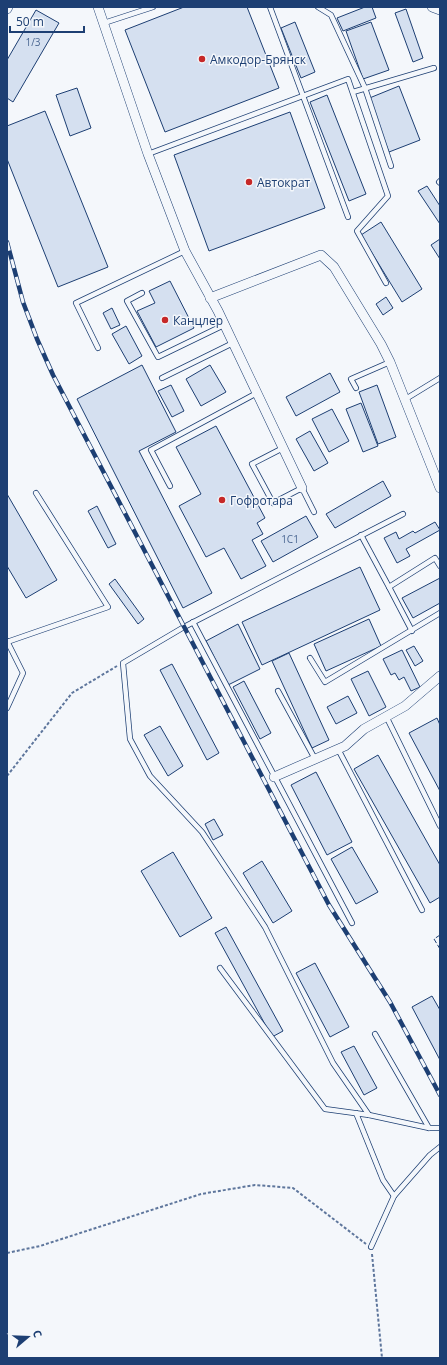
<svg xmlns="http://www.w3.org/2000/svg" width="447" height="1365" font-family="'Open Sans',sans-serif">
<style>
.building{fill:#d5e0f0;stroke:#1d3f73}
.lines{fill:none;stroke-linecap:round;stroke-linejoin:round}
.lane-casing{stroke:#1d3f73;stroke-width:6}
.street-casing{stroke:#1d3f73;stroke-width:10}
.path{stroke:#5e769c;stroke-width:2;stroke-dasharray:3 2;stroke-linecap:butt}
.lane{stroke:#f4f7fb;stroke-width:4.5}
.street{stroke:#f4f7fb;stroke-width:9}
.rail-casing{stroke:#1d3f73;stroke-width:4.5}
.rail{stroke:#f4f7fb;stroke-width:3;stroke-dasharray:9;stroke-linecap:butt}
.fence{stroke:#1d3f73;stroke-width:1;stroke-dasharray:5 2;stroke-linecap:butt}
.poi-dot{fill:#c62828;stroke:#f4f7fb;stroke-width:1.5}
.labels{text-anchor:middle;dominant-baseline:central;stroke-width:3;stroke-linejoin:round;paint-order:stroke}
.number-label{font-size:10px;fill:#4b6792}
.poi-label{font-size:12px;fill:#1d3f73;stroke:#f4f7fb;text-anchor:start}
</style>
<rect width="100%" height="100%" fill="#f4f7fb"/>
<g class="building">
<polygon points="184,7 247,7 279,88 165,132 125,30"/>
<polygon points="365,7 372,7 376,18 343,31 337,18"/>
<polygon points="406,9 423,58 413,62 395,13"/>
<polygon points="36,10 59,23 13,102 7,98 7,60"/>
<polygon points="295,22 315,72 301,78 281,28"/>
<polygon points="371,22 389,70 363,79 346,31"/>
<polygon points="399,86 420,140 389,152 367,99"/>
<polygon points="77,88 91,128 70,136 56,95"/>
<polygon points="327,95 366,194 349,201 310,102"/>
<polygon points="45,111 108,267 58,287 7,159 7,126"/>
<polygon points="290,112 325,208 209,251 174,155"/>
<polygon points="427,186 440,206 440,224 418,191"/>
<polygon points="381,222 422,289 402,302 361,235"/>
<polygon points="440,239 440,259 431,245"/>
<polygon points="170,281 194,328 156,347 137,311 155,303 149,291"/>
<polygon points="386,297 393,308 383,315 376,304"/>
<polygon points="112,308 120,325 111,329 103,313"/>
<polygon points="126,326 142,356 129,364 112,334"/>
<polygon points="142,365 176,432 139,451 212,593 183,608 77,399"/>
<polygon points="210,365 226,392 201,406 186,379"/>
<polygon points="330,373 340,392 296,416 286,397"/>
<polygon points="171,385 184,411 172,417 158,391"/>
<polygon points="377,385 396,437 378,444 359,392"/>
<polygon points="361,403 378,446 363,452 346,409"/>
<polygon points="332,409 349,441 329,452 312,419"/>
<polygon points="216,426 265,518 257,523 263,534 252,540 266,566 241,579 224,548 206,557 179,506 201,494 176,447"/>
<polygon points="310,431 328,463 314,471 296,439"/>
<polygon points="383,481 391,496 335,528 326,514"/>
<polygon points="7,494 57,580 26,598 7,566"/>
<polygon points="97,506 116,544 108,548 88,511"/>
<polygon points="306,516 318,537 273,562 261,541"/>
<polygon points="435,522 440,530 406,549 410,556 397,563 384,538 396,532 399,539 413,531 415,533"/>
<polygon points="360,567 380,610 262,665 242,622"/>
<polygon points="440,578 440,603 413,618 402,598"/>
<polygon points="115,579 144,619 138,624 109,584"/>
<polygon points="369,619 381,646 326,671 314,644"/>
<polygon points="238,624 260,669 228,685 206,641"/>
<polygon points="414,646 423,661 415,666 406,650"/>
<polygon points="402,650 420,687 411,691 404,677 399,680 395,673 391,675 383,659"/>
<polygon points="289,653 329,740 312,748 272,661"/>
<polygon points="172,664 219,753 207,760 160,670"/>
<polygon points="368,671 386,707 369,716 351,679"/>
<polygon points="244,681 271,733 260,739 233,687"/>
<polygon points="348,696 357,713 336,724 327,707"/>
<polygon points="437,718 440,725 440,791 409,733"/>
<polygon points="160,726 183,766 168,776 144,735"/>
<polygon points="378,755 440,865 440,897 430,903 354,769"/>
<polygon points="316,772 352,842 327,855 291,785"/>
<polygon points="214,819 223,835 213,840 205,824"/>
<polygon points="352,847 378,892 356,904 331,859"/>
<polygon points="173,852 212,918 180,937 141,871"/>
<polygon points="262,861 292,911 273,923 243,873"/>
<polygon points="226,927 283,1031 272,1037 215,933"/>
<polygon points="315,963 349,1027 330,1037 296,973"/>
<polygon points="432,996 440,1010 440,1060 412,1007"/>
<polygon points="354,1046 377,1088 364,1095 341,1052"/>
</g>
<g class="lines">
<g class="lane-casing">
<g id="lane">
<polyline points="270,7 348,217"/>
<polyline points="318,7 331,15 365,88 391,166"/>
<polyline points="104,23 153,7"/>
<polyline points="353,92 434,68"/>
<polyline points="148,154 348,79 388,196 357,231 386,283"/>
<polyline points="440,181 439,182 440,183"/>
<polyline points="142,293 127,301 158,357 224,325"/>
<polyline points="98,348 76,303 185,251"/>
<polyline points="162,378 233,343"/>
<polyline points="356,388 351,379 390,362"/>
<polyline points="404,400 440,378"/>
<polyline points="283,448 252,464 273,503 302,488 314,512"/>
<polyline points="170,486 151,450 257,393"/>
<polyline points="403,514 184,627 123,663 130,739 150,776 202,832 265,927 333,1063 369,1115 429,1128 440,1128"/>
<polyline points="361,535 389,587"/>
<polyline points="193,622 352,923"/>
<polyline points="412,631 389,587 435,558 440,566"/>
<polyline points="7,642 108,607 36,493"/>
<polyline points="310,658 325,682 440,613"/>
<polyline points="278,691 315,759"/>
<polyline points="7,708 23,673 7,641"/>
<polyline points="386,716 440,826"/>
<polyline points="338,749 422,910"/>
<polyline points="220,968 325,1109 369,1115"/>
<polyline points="375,1034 429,1128"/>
<polyline points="356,1113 383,1180 394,1196"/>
<polyline points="371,1247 394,1196 430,1155 440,1147"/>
</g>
</g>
<g class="street-casing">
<g id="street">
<polyline points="98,7 148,154 185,251 218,311 302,488"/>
<polyline points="432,7 440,10"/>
<polyline points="7,9 8,7"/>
<polyline points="210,298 321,255 334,267 381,344 390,362 440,488"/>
<polyline points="274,777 345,746 364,729 405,706 440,676"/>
</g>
</g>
<g class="path">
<polyline points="7,776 72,693 117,666"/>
<polyline points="7,1253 40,1246 201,1194 255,1185 293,1188 366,1244"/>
<polyline points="372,1254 382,1358"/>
</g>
<use href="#lane" class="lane"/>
<use href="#street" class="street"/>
<g class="rail-casing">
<polyline id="rail" points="7,242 23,302 37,339 53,375 329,905 390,1002 440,1095"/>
</g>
<use href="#rail" class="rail"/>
<polyline class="fence" points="440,935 434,939 440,949"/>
</g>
<g class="poi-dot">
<circle cx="202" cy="59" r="4"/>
<circle cx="249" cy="182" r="4"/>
<circle cx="165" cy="320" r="4"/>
<circle cx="222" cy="500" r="4"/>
</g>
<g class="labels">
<g class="number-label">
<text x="33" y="42">1/3</text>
<text x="290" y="539">1С1</text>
</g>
<g class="poi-label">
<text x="210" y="59">Амкодор-Брянск</text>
<text x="257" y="182">Автократ</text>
<text x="173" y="320">Канцлер</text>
<text x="230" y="500">Гофротара</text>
</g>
</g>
<rect width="447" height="1365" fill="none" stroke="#1d3f73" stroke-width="16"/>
<g transform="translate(28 1337) rotate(71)" stroke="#f4f7fb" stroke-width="3" paint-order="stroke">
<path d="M0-3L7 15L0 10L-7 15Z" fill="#1d3f73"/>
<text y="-6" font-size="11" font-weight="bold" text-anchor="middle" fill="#1d3f73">С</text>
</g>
<path d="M10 26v6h74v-6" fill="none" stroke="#1d3f73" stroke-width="2"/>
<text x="16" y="26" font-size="12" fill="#1d3f73" stroke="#f4f7fb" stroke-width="3" paint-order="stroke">50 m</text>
</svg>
